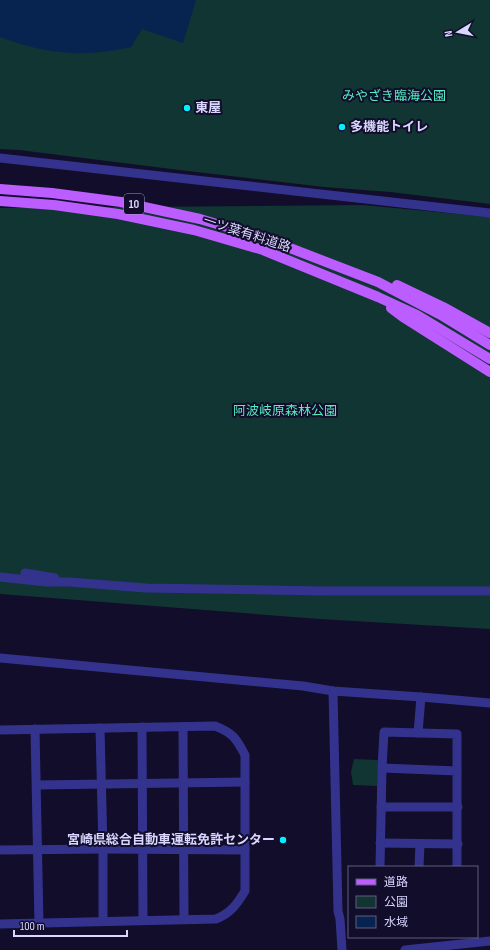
<svg xmlns="http://www.w3.org/2000/svg" width="490" height="950" font-family="'Sofia Sans Condensed','Noto Sans JP',sans-serif">
<style>
.green{fill:#103532}
.water{fill:#072450}
.lines{fill:none;stroke-linecap:round;stroke-linejoin:round}
.minor{stroke:#33338e;stroke-width:9}
.major{stroke:#bc5dff;stroke-width:10}
.poi-dot{fill:#02efff;stroke:#110d2a;stroke-width:1.5}
.labels{text-anchor:middle;dominant-baseline:central;stroke-width:4;stroke-linejoin:round;paint-order:stroke}
.shield{fill:#110d2a;stroke:#9d9abf;stroke-width:1}
.shield-label{font-size:12px;font-weight:bold;fill:#d9d6ff}
.park-label{font-size:13px;fill:#55edc1;stroke:#110d2a}
.poi-label{font-size:13px;font-weight:bold;fill:#d9d6ff;stroke:#110d2a;text-anchor:start}
.street-label{font-size:13px;fill:#d9d6ff;stroke:#110d2a}
</style>
<rect width="100%" height="100%" fill="#110d2a"/>
<g class="green">
<polygon points="142,0 490,0 490,204 390,192 324,187 179,170 19,150 0,149 0,30"/>
<polygon points="363,205 490,217 490,629 319,619 0,594 0,208"/>
<polygon points="354,759 378,760 377,786 353,785 351,772"/>
</g>
<path class="water" d="M0,0H196L183,43L142,29L131,47C83,58 45,54 0,37Z"/>
<g class="lines">
<g class="minor">
<polyline points="0,158 490,213"/>
<polyline points="25,573 55,578"/>
<polyline points="0,577 46,582 70,582 146,588 325,591 490,591"/>
<polyline points="0,658 303,686 333,691 421,697 490,703"/>
<polyline points="333,691 338,911 340,919 342,950"/>
<polyline points="142,727 143,920"/>
<polyline points="183,727 184,919"/>
<polyline points="100,728 103,849 103,921"/>
<polyline points="35,729 39,923"/>
<path d="M0,730L215,726C233,733 236,738 245,755V891C237,904 231,913 216,919L0,924"/>
<polyline points="418,733 421,697"/>
<polyline points="382,768 384,732 457,734 457,771"/>
<polyline points="37,785 245,782"/>
<polyline points="381,807 458,807"/>
<polyline points="380,843 458,844"/>
<polyline points="0,850 103,849 245,850"/>
<polyline points="380,867 382,768 457,771 457,867"/>
<polyline points="419,867 420,844"/>
<polyline points="405,950 490,941"/>
</g>
<g class="major">
<polyline points="0,189 52,193 121,202 200,219 264,238 378,282 441,315 490,345"/>
<polyline points="0,201 54,205 118,214 194,230 263,250 378,297 417,315 490,359"/>
<polyline points="397,285 443,307 490,333"/>
<polyline points="391,308 403,317 490,372"/>
</g>
</g>
<g class="poi-dot">
<circle cx="187" cy="108" r="4"/>
<circle cx="342" cy="127" r="4"/>
<circle cx="283" cy="840" r="4"/>
</g>
<g class="labels">
<rect class="shield" x="124" y="194" width="20" height="20" rx="3"/>
<g class="shield-label">
<text x="134" y="204">10</text>
</g>
<g class="park-label">
<text x="394" y="96">みやざき臨海公園</text>
<text x="285" y="411">阿波岐原森林公園</text>
</g>
<g class="poi-label">
<text x="195" y="108">東屋</text>
<text x="350" y="127">多機能トイレ</text>
<text x="275" y="840" text-anchor="end">宮崎県総合自動車運転免許センター</text>
</g>
<g class="street-label">
<text transform="translate(247 234) rotate(18)">一ツ葉有料道路</text>
</g>
</g>
<rect x="348" y="866" width="130" height="72" fill="#110d2a" stroke="#615d7f"/>
<rect x="356" y="879" width="20" height="6" fill="#bc5dff" stroke="#615d7f"/>
<text x="384" y="886" font-size="12" fill="#d9d6ff">道路</text>
<rect x="356" y="896" width="20" height="12" fill="#103532" stroke="#615d7f"/>
<text x="384" y="906" font-size="12" fill="#d9d6ff">公園</text>
<rect x="356" y="916" width="20" height="12" fill="#072450" stroke="#615d7f"/>
<text x="384" y="926" font-size="12" fill="#d9d6ff">水域</text>
<g transform="translate(458 32) rotate(260)" stroke="#110d2a" stroke-width="3" paint-order="stroke">
<path d="M0-3L7 15L0 10L-7 15Z" fill="#d9d6ff"/>
<text y="-6" font-size="11" font-weight="bold" text-anchor="middle" fill="#d9d6ff">N</text>
</g>
<path d="M14 930v6h113v-6" fill="none" stroke="#d9d6ff" stroke-width="2"/>
<text x="20" y="930" font-size="12" fill="#d9d6ff" stroke="#110d2a" stroke-width="3" paint-order="stroke">100 m</text>
</svg>
